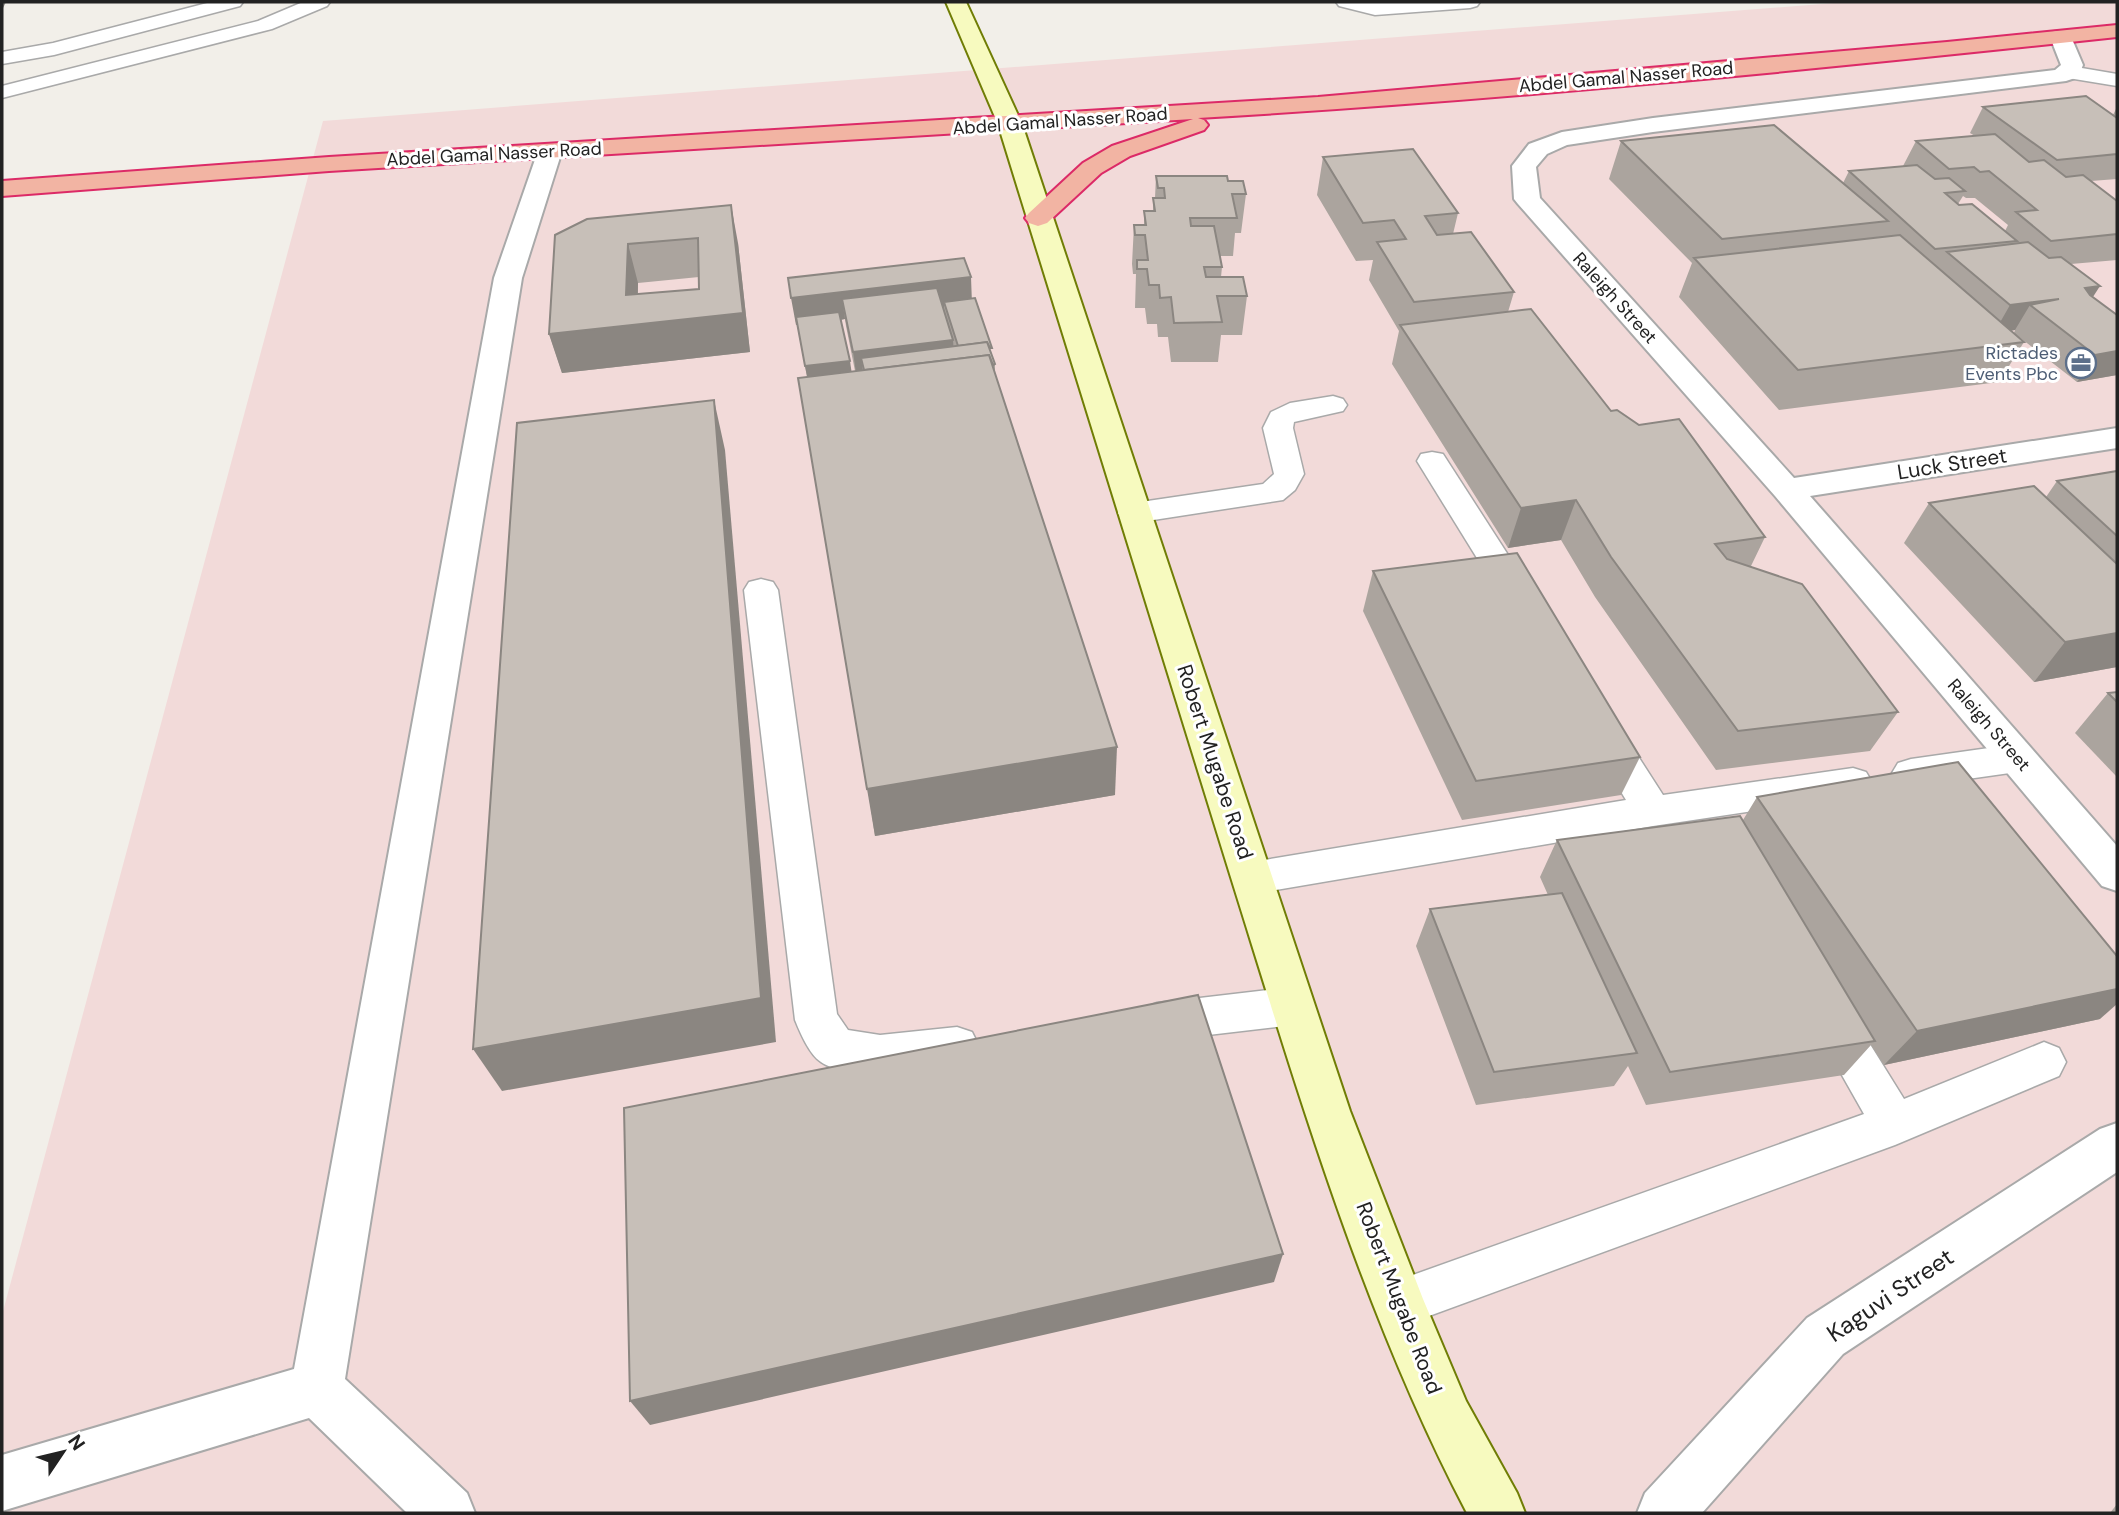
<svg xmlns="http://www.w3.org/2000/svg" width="2119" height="1515" font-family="'DM Sans',sans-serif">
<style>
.commercial{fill:#f2dad9}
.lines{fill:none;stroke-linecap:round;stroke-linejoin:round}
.service-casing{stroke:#a9a9a9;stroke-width:3}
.minor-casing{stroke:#a9a9a9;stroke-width:4}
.secondary-casing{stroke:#707d05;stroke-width:4}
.trunk-casing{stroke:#dc2a67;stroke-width:4}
.service{fill:#fff;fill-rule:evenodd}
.minor{fill:#fff;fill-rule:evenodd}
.secondary{fill:#f7fabf;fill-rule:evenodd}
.trunk{fill:#f2b4a3;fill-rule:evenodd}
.wall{fill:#aba49e;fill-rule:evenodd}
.shaded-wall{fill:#8b8681}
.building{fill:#c7bfb8;stroke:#8b8681;stroke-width:2;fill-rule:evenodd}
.labels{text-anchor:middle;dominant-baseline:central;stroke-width:6;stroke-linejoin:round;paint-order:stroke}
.far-street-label{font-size:18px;fill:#222;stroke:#fff}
.far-service-label{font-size:18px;fill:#4e5e75;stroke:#fff;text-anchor:end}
.street-label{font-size:21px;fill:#222;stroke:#fff}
.near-street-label{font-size:24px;fill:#222;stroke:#fff}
</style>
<rect width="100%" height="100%" fill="#f2efe9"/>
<polygon class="commercial" points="1847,2 2117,2 2117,1513 2,1513 2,1315 323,121"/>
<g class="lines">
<g class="service-casing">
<g id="service">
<polygon points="211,2 243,2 240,6 54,55 2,64 2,52 53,43"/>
<polygon points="303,2 330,2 327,6 272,29 2,98 2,86 258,21"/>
<polygon points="1336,2 1480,2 1477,6 1470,8 1375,15 1339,6"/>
<polygon points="2070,66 2117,74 2117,86 2062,77 2059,72 2062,67"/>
<polygon points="1333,396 1343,399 1347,405 1343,411 1294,422 1293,428 1304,474 1295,490 1283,500 1134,523 1123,520 1118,513 1123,506 1134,503 1263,484 1274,474 1263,428 1271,412 1290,403"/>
<polygon points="1432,452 1443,454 1530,589 1535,597 1530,605 1518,608 1506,605 1417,461 1421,454"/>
<path d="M761,579L773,582L778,590L837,1014L848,1030L880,1035L957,1027L972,1032L979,1046L972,1060C941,1071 849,1082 821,1062C809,1054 800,1032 795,1020L744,590L749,582Z"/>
<polygon points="1603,718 1616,722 1663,795 1853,768 1866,772 1872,782 1866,792 1853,796 1653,826 1252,894 1238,889 1232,878 1238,867 1252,862 1626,800 1585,732 1590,722"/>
<polygon points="2017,744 2030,748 2035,758 2030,768 2017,772 1911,787 1898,783 1892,773 1898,763 1911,759"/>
<polygon points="1293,987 1308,993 1314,1006 1308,1019 1293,1025 1157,1041 1142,1035 1136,1022 1142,1009 1157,1003"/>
<polygon points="1830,998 1845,1004 1904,1099 2044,1042 2059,1048 2066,1062 2059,1076 1895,1145 1399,1327 1382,1320 1375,1303 1382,1286 1864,1114 1809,1017 1815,1004"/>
</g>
</g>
<g class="minor-casing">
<g id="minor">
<polygon points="2061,31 2069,32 2083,65 2078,77 2066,81 1653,132 1567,145 1547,154 1536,167 1540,198 1794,478 2117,428 2117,448 1810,496 2117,846 2117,891 2102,886 1775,496 1518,204 1514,199 1512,166 1529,144 1562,132 1653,118 2055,70 2061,65 2050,37 2053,32"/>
<polygon points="550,144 559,146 562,151 522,278 345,1379 467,1493 475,1513 407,1513 309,1418 2,1511 2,1455 294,1369 494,278 538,151 541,146"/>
<polygon points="2117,1123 2117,1172 1843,1354 1702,1513 1637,1513 1645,1493 1807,1318 2100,1129"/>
</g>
</g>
<g class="secondary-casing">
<path id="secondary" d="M946,2H966L1022,124L1350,1111L1423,1299L1466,1401L1517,1493L1525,1513H1467C1361,1311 1297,1088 1229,871C1152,622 1075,373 998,124Z"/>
</g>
<g class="trunk-casing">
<path id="trunk" d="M2117,25V37C1811,70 1504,100 1198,118L1204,120L1208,125L1204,130L1130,156L1101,173L1047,223L1038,226L1029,223L1025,218L1029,213L1083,163L1112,146L1193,119L329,171L2,196V181L329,157L1318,97L1947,42Z"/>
</g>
<use href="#service" class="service"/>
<use href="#minor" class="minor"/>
<use href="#secondary" class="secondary"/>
<use href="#trunk" class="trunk"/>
</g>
<g class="wall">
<path d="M1983,107L2113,115L2117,107V179L2091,181L2117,201V260L2071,264L2093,297L2117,315V375L2077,382L2014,333L2015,330L2010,331L2024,342L1999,382L1779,410L1679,297L1692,263L1609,179L1621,141L1843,183L1849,171L1903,166L1916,141L1975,136L1970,133ZM1963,196L1966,198H1975L2008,225L2005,231L1958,204Z"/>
<polygon points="1323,157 1458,213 1453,234 1514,292 1508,312 1611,411 1765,537 1751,566 1898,712 1870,751 1716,770 1595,597 1561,540 1508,548 1392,364 1399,331 1369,280 1373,260 1356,261 1317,195"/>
<polygon points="1156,176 1228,181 1246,194 1241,233 1235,233 1233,256 1220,256 1222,267 1221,277 1247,296 1242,335 1221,335 1218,362 1171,362 1168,337 1158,337 1157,324 1147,324 1145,308 1135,308 1136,274 1133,274 1132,264 1134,225 1144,225 1144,211 1153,211 1153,198 1155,198"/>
<path d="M587,219L738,243L750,352L562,373L549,334ZM699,277V289L638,294V283Z"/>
<path d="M788,278L972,298L995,364V373L1115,795L875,836L807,377ZM845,319L846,326L855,371L851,372L841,320Z"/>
<polygon points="2117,471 2117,667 2034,682 1904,543 1929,503 2046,497 2057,481"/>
<polygon points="1373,571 1640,757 1621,795 1462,820 1363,611"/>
<polygon points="2117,692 2117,777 2075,733 2108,693"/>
<polygon points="1757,797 2100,1019 1884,1065 1871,1045 1844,1075 1646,1105 1628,1066 1614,1086 1476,1105 1416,946 1430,909 1548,895 1540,877 1557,840 1743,820"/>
<polygon points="2117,1504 2117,1513 2110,1513"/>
</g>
<g class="shaded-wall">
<polygon points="2,2 6,2 2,10"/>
<polygon points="731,205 738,243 750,352 562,373 549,334 626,295 628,244 638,283 637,324 743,313"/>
<polygon points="971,277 972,304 944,302 944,308 846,319 842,299 845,319 796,325 791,298"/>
<polygon points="2100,286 2082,314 2085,288"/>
<polygon points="2059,299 2030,305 2015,330 1994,333 2010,305"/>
<polygon points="953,340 955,368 861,358 864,379 857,380 853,352"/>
<polygon points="2117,351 2117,375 2077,382 2095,355"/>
<polygon points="850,361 852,375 808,381 805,366"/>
<polygon points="714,400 725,450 776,1042 502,1091 473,1049"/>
<polygon points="1576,500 1561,540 1508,548 1521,508"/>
<polygon points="2117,633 2117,667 2034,682 2065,642"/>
<polygon points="1117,747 1115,795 875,836 867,789"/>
<polygon points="2117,989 2117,1004 2100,1019 1884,1065 1917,1031"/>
<polygon points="1283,1254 1274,1282 650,1425 630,1401"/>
</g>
<g class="building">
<polygon points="2086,96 2117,118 2117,154 2057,160 1983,107"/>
<polygon points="1774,125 1888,221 1722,239 1621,141"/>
<polygon points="1995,134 2029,162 2044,160 2066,177 2083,175 2117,201 2117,234 2051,241 2016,212 2037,210 1989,171 1980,172 1974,167 1949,169 1916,141"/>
<polygon points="1413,149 1458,213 1425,216 1437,235 1471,232 1514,292 1414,302 1377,242 1406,239 1394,220 1363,223 1323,157"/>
<polygon points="1917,165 1935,179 1949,178 1965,191 1945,193 1959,205 1972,204 2017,241 1935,249 1849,171"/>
<polygon points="1156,176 1227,176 1228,181 1243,181 1246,194 1232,194 1237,218 1190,218 1191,226 1214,226 1222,267 1204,267 1206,277 1243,277 1247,296 1217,296 1222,322 1174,323 1171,297 1160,298 1159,285 1149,285 1147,269 1137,269 1137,260 1148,260 1145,235 1135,235 1134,225 1146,225 1144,211 1155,211 1153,198 1165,198 1164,188 1158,188"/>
<path d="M731,205L743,313L549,334L555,235L587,219ZM698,238L699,289L626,295L628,244Z"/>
<polygon points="1900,235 2024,342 1798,370 1694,258"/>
<polygon points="2028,242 2049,258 2061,257 2100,286 2085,288 2090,295 2117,315 2117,351 2095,355 2030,305 2059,299 2010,305 1947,252"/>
<polygon points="964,258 971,277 791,298 788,278"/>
<polygon points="937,288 953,340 853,352 842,299"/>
<polygon points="975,298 992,348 990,348 987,342 958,346 944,302"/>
<polygon points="1531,309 1611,411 1617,410 1639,425 1679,419 1765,537 1715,544 1727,559 1802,584 1898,712 1738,731 1611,557 1576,500 1521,508 1400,325"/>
<polygon points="839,312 850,361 805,366 796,317"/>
<polygon points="987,342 995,364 993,365 989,355 864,370 861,358"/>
<polygon points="989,355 1117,747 867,789 798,378"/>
<polygon points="714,400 761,998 473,1049 517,423"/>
<polygon points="2117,471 2117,536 2057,481"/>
<polygon points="2034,486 2117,564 2117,633 2065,642 1929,503"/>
<polygon points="1517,553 1640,757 1476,781 1373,571"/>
<polygon points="2117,692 2117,702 2108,693"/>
<polygon points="1958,762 2117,956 2117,989 1917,1031 1757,797"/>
<polygon points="1740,816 1875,1041 1670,1072 1557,840"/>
<polygon points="1562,893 1637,1053 1494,1072 1430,909"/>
<polygon points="1198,995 1283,1254 630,1401 624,1108"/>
</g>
<defs>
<g id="office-ring" transform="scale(1.575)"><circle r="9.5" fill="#fff" stroke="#5c6f8a" stroke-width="1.5"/><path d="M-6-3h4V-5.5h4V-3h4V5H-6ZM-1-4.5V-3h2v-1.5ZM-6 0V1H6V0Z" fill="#5c6f8a"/></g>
</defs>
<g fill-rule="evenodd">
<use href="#office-ring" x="2081" y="363"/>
</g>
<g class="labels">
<g class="far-street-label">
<text transform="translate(1626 77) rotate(-5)">Abdel Gamal Nasser Road</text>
<text transform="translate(1060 121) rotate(-4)">Abdel Gamal Nasser Road</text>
<text transform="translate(494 154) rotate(-3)">Abdel Gamal Nasser Road</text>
<text transform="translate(1615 298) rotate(48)">Raleigh Street</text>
<text transform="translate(1989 725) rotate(49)">Raleigh Street</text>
</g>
<g class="far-service-label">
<text x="2058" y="353">Rictades<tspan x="2058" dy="21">Events Pbc</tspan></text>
</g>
<g class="street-label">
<text transform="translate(1952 464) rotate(-9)">Luck Street</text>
<text transform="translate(1215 762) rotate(72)">Robert Mugabe Road</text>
<text transform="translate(1399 1298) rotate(69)">Robert Mugabe Road</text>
</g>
<g class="near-street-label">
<text transform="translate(1890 1295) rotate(-34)">Kaguvi Street</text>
</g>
</g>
<rect width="2119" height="1515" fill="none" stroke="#222222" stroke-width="7"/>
<g transform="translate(63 1452) rotate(55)" stroke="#ffffff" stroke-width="5" paint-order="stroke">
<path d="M0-5L12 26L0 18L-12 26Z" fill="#222222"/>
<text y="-10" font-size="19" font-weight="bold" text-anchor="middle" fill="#222222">N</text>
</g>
</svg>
